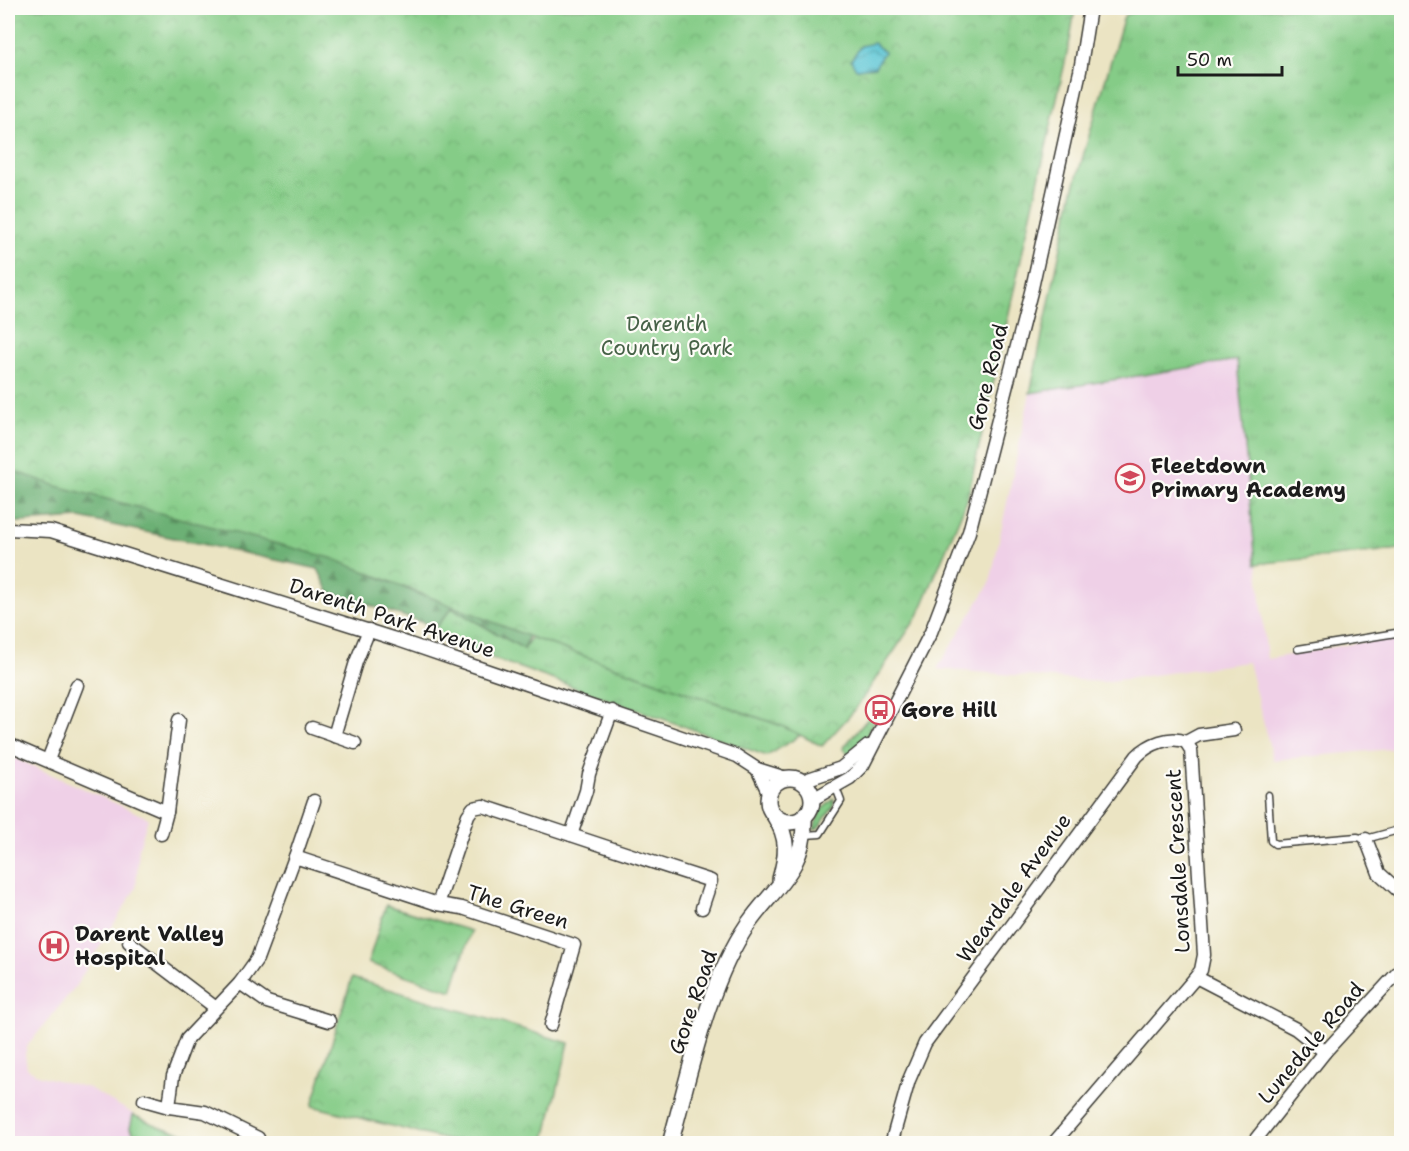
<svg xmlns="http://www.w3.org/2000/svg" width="1409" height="1151" font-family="'Shantell Sans',sans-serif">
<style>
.built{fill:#efd0e7}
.grass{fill:url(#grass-tufts);stroke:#507452;stroke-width:1.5}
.forest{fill:url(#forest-firs);stroke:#446648;stroke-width:1.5}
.park{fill:url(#park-crowns);stroke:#507452;stroke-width:1.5}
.water{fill:url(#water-waves);stroke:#3c7178;stroke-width:1.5}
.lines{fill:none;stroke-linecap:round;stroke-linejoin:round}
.service-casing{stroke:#3b3a35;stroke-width:9}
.minor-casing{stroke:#3b3a35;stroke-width:15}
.tertiary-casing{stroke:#3b3a35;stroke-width:18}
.service{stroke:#fff;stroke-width:6}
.minor{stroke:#fff;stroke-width:12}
.tertiary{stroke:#fff;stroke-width:15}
.labels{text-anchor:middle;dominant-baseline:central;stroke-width:4.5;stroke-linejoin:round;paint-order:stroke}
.park-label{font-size:21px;fill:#466247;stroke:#fdfcf7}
.street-label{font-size:21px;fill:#1c1c1c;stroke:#fdfcf7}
.poi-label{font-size:21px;font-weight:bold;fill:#1c1c1c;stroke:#fdfcf7;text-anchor:start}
</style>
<defs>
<pattern id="grass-tufts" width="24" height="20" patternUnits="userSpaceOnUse" patternTransform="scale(1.5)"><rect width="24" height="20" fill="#85cc87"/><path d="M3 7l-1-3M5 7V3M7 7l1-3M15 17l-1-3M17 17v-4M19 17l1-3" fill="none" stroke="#72af74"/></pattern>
<pattern id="forest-firs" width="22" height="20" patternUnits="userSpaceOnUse" patternTransform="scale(1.5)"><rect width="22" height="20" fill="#6cb074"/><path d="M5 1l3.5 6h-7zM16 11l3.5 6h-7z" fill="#588e5e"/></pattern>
<pattern id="park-crowns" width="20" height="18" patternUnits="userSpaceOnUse" patternTransform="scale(1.5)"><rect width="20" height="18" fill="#85cc87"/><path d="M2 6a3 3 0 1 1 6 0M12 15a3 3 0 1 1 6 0" fill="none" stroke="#72af74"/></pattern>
<pattern id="water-waves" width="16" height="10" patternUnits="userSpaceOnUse" patternTransform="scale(1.5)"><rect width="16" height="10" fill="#5bc6d5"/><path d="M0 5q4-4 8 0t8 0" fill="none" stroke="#4faab6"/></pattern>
</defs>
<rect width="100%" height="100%" fill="#fdfcf7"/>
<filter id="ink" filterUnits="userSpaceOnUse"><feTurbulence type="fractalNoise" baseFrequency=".0167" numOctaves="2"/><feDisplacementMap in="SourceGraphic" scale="12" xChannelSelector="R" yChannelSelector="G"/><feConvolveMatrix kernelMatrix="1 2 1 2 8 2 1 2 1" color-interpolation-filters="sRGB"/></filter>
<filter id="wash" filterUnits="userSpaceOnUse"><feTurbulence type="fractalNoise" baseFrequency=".008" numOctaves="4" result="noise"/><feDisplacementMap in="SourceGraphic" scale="24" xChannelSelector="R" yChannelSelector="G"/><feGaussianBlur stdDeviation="1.35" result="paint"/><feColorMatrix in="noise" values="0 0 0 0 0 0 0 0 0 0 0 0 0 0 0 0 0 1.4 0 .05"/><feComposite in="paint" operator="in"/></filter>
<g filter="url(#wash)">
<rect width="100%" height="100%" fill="#ebe4c3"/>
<g class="built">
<polygon points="1237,360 1267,659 1401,635 1401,748 1273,760 1248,662 1103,682 937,669 990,583 1030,393"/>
<polygon points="8,755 148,818 139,848 136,888 75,987 28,1045 25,1054 27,1068 40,1076 89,1088 152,1125 213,1143 8,1144"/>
</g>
<g class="grass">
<polygon points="1142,8 1401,8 1401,549 1256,564 1237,360 1030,393 1072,194 1124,16"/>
<polygon points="452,608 524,649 531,637 782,726 801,735 767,756 433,637 436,627"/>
<polygon points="871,715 876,717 863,743 851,756 843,748"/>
<polygon points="834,799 834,806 818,828 814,829 820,811"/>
<polygon points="133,1115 160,1127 222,1143 155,1143 154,1137 147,1134 144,1138 150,1143 140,1143 130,1128"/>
</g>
<polygon class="forest" points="8,461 386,493 373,575 424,596 437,520 532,624 524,649 452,608 436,627 329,592 318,569 80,518 8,523"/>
<g class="park">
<polygon points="8,8 1075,8 1070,40 967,500 918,616 854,711 822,746 782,726 533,638 331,558 57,486 8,469"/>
<polygon points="386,905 471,931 452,991 368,963"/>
<polygon points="352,978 569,1043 544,1143 459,1143 312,1106"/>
</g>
<polygon class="water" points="874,43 884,52 875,67 856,69 851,60 861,46"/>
</g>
<g filter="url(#ink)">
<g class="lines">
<g class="service-casing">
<g id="service">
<polyline points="1298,649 1402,632"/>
<polyline points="1268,795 1271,841 1275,844 1357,837 1366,839 1402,829"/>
<polyline points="805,835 820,834 841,801 836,788"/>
</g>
</g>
<g class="minor-casing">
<g id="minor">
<polyline points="8,529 51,531 392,638 737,756 757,769 786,778"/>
<polyline points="312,728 355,743"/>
<polyline points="334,736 356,662 369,630"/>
<polyline points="1186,742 1191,750 1192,764 1204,955 1201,970 1196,977 1296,1029 1325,1052"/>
<polyline points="8,744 167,812"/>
<polyline points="48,760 77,685"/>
<polyline points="757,769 769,794"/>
<polyline points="802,781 841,768 868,746"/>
<polyline points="813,799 850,778 863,765 931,632 969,532 1032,288 1080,71 1090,8"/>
<polyline points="161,834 167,812 179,720"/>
<path d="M571,835C619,851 664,866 711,881L702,908"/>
<polyline points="1366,839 1379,873 1402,894"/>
<polyline points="295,857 314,801"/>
<polyline points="438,904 462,908 574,945 551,1025"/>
<polyline points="129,942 216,1008"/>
<polyline points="240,983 267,1002 329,1021"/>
<polyline points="144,1100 169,1107"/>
<polyline points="258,1138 205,1112 169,1107 173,1076 187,1039 240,983 257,959 295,857 438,904 468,815 473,808 483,806 571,835 586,791 589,774 612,711"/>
<path d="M891,1144L909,1080L925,1043L1137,756C1149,744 1170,735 1186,742L1199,735L1234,730"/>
<polyline points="1053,1144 1196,977"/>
<polyline points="1252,1144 1325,1052 1402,968"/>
</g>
</g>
<g class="tertiary-casing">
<g id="tertiary">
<circle cx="790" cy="800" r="22"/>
<path d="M775,817C789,839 787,855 780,879"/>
<path d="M670,1144C690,1073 707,984 748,924C774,887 806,868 804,818"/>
</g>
</g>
<use href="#service" class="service"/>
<use href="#minor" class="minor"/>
<use href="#tertiary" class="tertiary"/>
</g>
</g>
<defs>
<g id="school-ring" transform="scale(1.5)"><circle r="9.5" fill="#fdfcf7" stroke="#d1495b" stroke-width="1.5"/><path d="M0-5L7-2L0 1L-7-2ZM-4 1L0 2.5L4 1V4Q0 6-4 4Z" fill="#d1495b"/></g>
<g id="bus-ring" transform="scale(1.5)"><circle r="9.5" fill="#fdfcf7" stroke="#d1495b" stroke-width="1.5"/><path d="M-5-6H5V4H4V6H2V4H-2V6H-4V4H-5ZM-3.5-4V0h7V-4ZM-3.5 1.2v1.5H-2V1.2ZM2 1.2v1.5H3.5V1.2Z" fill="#d1495b"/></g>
<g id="hospital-ring" transform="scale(1.5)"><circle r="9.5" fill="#fdfcf7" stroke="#d1495b" stroke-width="1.5"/><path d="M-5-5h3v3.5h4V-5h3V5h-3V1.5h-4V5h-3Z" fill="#d1495b"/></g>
</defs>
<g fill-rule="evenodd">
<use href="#school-ring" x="1130" y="478"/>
<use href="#bus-ring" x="880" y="710"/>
<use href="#hospital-ring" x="54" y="946"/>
</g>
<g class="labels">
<g class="park-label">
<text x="667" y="324">Darenth<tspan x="667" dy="24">Country Park</tspan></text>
</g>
<g class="street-label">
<text transform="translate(988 377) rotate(-76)">Gore Road</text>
<text transform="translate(392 618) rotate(18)">Darenth Park Avenue</text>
<text transform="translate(1178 861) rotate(-93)">Lonsdale Crescent</text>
<text transform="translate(1014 888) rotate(-54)">Weardale Avenue</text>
<text transform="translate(518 907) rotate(17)">The Green</text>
<text transform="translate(693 1002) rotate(-71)">Gore Road</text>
<text transform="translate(1311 1043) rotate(-50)">Lunedale Road</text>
</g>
<g class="poi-label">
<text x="1151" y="466">Fleetdown<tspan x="1151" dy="24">Primary Academy</tspan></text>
<text x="901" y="710">Gore Hill</text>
<text x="75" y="934">Darent Valley<tspan x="75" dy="24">Hospital</tspan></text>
</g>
</g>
<rect width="1409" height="1151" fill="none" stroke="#fdfcf7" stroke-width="30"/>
<path d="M1178 66v9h104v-9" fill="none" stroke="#1c1c1c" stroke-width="3"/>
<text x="1187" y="66" font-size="18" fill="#1c1c1c" stroke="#fdfcf7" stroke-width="4.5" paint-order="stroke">50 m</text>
</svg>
